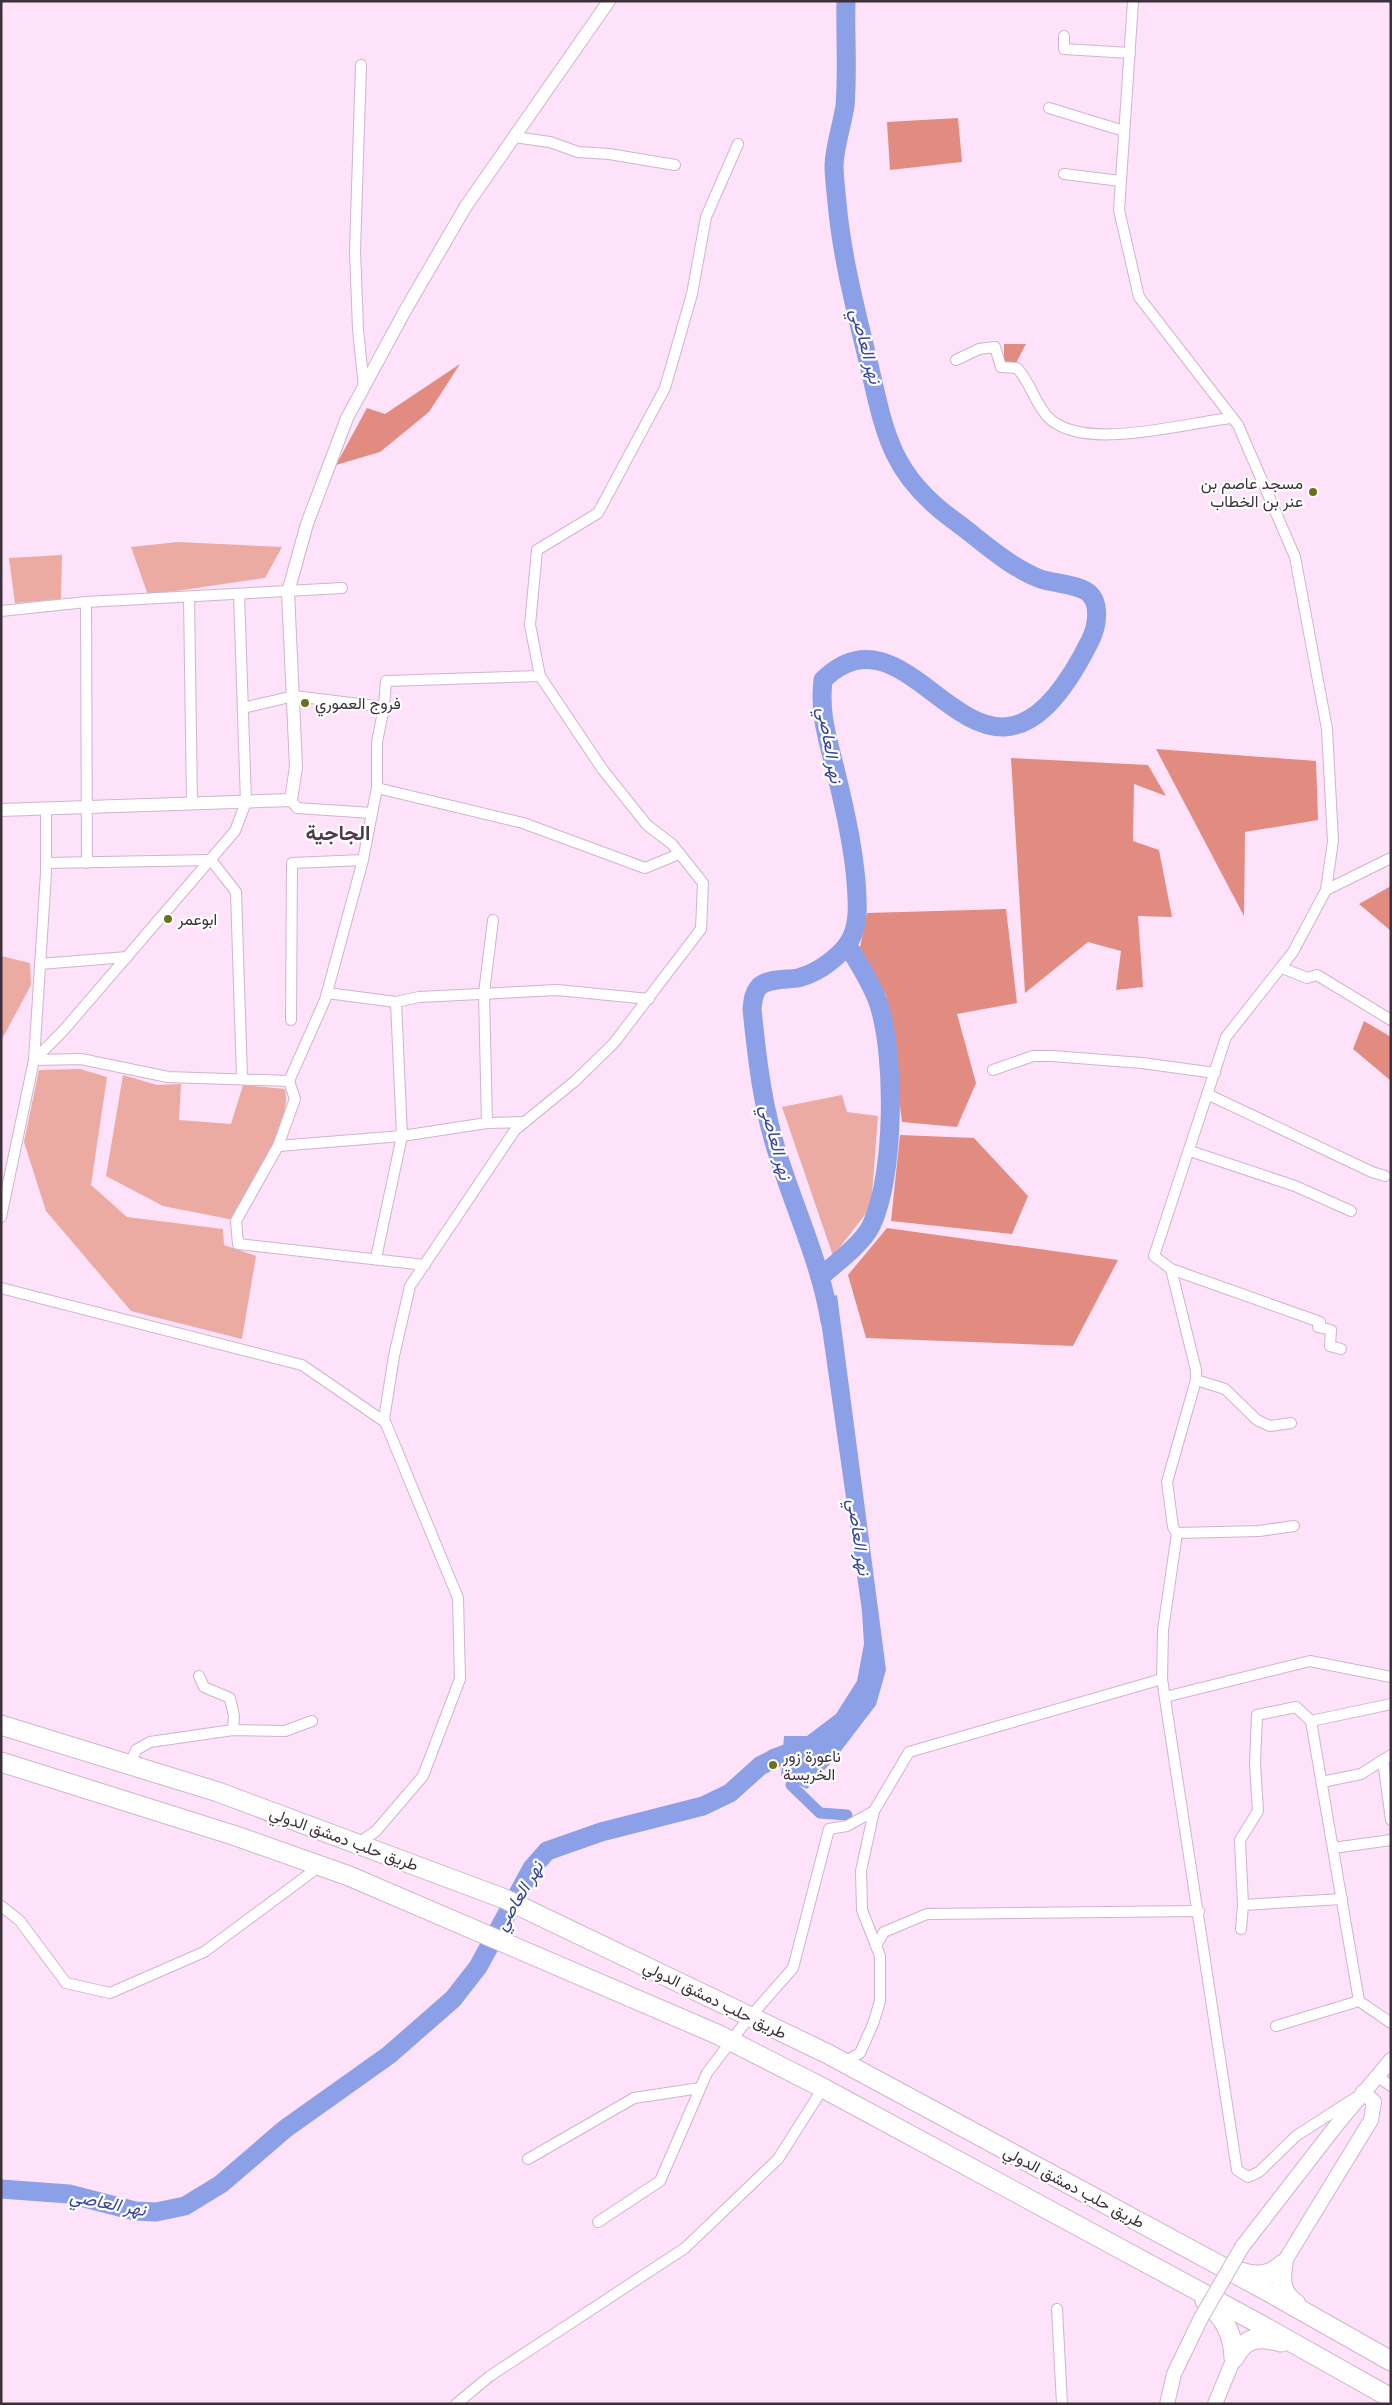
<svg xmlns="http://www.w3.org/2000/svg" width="1392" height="2405" font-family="Montserrat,Vazirmatn,sans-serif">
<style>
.green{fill:#ebaba2}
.forest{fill:#e28c81}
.water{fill:#8ca0e7}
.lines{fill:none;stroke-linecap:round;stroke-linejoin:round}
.canal{stroke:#8ca0e7;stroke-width:11}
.river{stroke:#8ca0e7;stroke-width:19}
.minor-casing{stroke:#cfb5cc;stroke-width:12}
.tertiary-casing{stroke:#cfb5cc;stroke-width:14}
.secondary-casing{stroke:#cfb5cc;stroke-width:16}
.motorway-casing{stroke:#cfb5cc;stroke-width:21}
.minor{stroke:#fff;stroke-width:10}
.tertiary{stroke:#fff;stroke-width:12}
.secondary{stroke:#fff;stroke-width:14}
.motorway{stroke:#fff;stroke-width:19}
.secondary-bridge-casing{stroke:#cfb5cc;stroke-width:16;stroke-linecap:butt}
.secondary-bridge{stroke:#fff;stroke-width:14}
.poi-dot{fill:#6a721b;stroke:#fff;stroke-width:2}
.labels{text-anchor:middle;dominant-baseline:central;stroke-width:4.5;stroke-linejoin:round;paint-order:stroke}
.poi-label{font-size:16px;fill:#3c313a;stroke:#fff;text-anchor:start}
.street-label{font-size:16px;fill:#3c313a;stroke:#fff}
.water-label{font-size:18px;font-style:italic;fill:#364598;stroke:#fff}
.district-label{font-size:21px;font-weight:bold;fill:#4f3a4d;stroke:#fff}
</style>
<rect width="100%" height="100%" fill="#fde2fa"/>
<g class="green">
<polygon points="178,542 282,547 265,578 148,595 131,547"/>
<polygon points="62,555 61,599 15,603 9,558"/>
<polygon points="1,956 30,963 31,985 1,1041"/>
<polygon points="80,1069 107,1077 91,1185 127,1217 223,1229 224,1245 256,1256 242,1339 131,1311 46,1211 24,1142 39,1070"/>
<path d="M123,1075L157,1085L181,1084L179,1120L231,1124L243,1085L285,1089C293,1122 250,1189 234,1220L163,1206L106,1176Z"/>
<polygon points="842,1095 847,1112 878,1116 871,1207 833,1256 782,1107"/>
</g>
<g class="forest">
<polygon points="958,118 962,162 890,170 887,122"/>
<polygon points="1004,344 1026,344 1016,363 1004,363"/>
<polygon points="460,364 429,412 380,452 336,465 367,408 385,414"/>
<polygon points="1156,749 1316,761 1318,820 1245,832 1244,916"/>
<polygon points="1011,758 1148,765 1166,796 1134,784 1133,841 1159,850 1172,917 1138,916 1143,987 1116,990 1121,951 1088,942 1025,993"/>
<polygon points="1391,886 1391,931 1359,904"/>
<polygon points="1006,909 1017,1003 957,1014 976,1083 957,1127 902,1122 886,995 858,957 867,913"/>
<polygon points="1364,1021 1391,1037 1391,1081 1353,1049"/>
<polygon points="900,1135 974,1138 1028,1196 1012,1234 891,1221"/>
<polygon points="887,1228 1118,1260 1073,1346 866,1338 848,1275"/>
</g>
<polygon class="water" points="837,1295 886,1670 876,1705 837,1756 807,1789 781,1776 784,1736 807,1736 836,1714 857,1681 864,1644 862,1611 818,1300"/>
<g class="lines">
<polyline class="canal" points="791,1785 820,1813 847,1815"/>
<g class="river">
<path d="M820,1277C835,1264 862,1244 871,1226C895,1177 896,1054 878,1002C871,982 859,964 848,946"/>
<path d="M830,1321C821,1265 796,1212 779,1158C763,1111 757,1059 752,1009C753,1002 753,994 758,988C766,978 786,980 798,978C819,973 848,952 854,931C859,915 857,897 856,881C853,845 845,809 836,773C828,739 819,716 823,680C918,586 982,857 1090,641C1097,627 1102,601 1086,591C1072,583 1053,584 1038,578C1006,565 980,539 952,519C929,502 908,481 895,454C882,427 876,394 869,365C856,311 842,258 837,203C836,191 834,177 834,165C835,145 842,125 845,106C848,71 845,36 846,1"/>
<polyline points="1,2189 69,2194 135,2211 156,2212 185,2206 221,2184 285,2129 389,2055 453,1999 478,1967 532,1868 547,1851 601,1832 703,1806 730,1793 760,1766 775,1758 805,1747"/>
</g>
<g class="minor-casing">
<g id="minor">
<polyline points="1133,1 1119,210 1139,297 1238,425 1295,557 1327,729 1333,841 1326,890 1293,952 1226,1037 1154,1256 1171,1269 1196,1370 1196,1380 1167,1482 1173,1527 1177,1533 1163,1630 1162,1679 1237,2170 1248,2177 1259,2172 1296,2136 1355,2098"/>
<polyline points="1064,36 1064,49 1130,53"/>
<polyline points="361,65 355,250 358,329 364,388"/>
<polyline points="1049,108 1124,131"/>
<polyline points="514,137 550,142 578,152 609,154 675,165"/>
<polyline points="1064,174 1121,181"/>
<path d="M956,360L979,349L995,347L1001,367L1017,368C1030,382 1034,401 1047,416C1081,454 1187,422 1232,418"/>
<polyline points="189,597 192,804"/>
<polyline points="86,602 87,863"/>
<polyline points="1,611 86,602 342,588"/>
<polyline points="540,676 530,625 537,550 598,513 665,388 692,294 706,217 738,144"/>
<polyline points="243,708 294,696 384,707 386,681 540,676 603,770 647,825 672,844 703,883 701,929 614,1043 575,1081 515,1130 410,1286 394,1356 384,1419 458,1598 460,1679 423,1776 376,1831 357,1844"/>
<polyline points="377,788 523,823 645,868 679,854"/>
<polyline points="372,813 377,788 377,742 384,707"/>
<polyline points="46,863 211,860 236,892 242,1078"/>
<polyline points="1326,890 1391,858"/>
<polyline points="40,964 127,957"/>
<polyline points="1282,968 1307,978 1317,975 1391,1020"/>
<polyline points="327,993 396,1002 402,1136 376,1258"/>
<polyline points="396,1002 419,997 557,990 649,999"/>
<polyline points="291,1020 292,863 363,860"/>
<polyline points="34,1060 81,1059 168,1077 289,1081 295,1099 278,1146 236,1221 238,1244 425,1265"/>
<polyline points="34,1060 63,1031 235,831 246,802 239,594"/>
<polyline points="993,1070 1033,1056 1052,1056 1142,1063 1215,1073"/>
<polyline points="289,1081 325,1000 363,860 372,813 297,808 291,800"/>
<polyline points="1207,1094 1372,1172 1385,1176"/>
<polyline points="487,1123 484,993 493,920"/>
<polyline points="278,1146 402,1136 487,1123 525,1122"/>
<polyline points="1190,1151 1295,1186 1351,1211"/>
<polyline points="1,1217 34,1060 46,873 46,809"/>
<polyline points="1171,1269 1320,1322 1318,1327 1331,1330 1330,1346 1341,1349"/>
<polyline points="1,1288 302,1365 385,1422"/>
<polyline points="1196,1380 1225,1389 1257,1420 1270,1426 1291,1423"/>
<polyline points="1177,1533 1259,1531 1294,1526"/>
<polyline points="199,1676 204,1687 230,1698 234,1716 233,1730"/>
<polyline points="1165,1697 1310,1661 1391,1677"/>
<polyline points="1383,1760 1391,1820"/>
<polyline points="130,1764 136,1750 150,1742 233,1730 285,1731 312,1721"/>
<polyline points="1322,1782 1361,1774 1391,1755"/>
<polyline points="1333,1848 1391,1840"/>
<polyline points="1243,1905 1240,1840 1258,1811 1255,1764 1257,1715 1296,1707 1311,1721"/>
<polyline points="1,1906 20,1921 66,1983 110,1993 204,1952 320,1866"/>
<polyline points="1241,1929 1243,1905 1342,1899"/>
<polyline points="876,1946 884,1932 927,1914 1199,1911"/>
<polyline points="1359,2001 1311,1721 1391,1704"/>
<polyline points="1276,2026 1359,2001 1391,2023"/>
<polyline points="844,2062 860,2053 873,2024 880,2001 880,1956 862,1910 861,1871 874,1811"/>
<polyline points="1377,2076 1391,2086"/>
<polyline points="528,2159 634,2098 700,2088"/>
<polyline points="598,2222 660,2181 707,2073 744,2024 793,1968 829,1829 847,1826 874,1811 909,1752 1162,1679"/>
<polyline points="1057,2309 1062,2404"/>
<polyline points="456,2404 490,2376 685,2248 778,2159 823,2088"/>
</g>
</g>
<g class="tertiary-casing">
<polyline id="tertiary" points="1,810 291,800 296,767 288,592 307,524 347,418 406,309 466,206 609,1"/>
</g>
<g class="secondary-casing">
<g id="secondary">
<polyline points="1242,2247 1339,2122 1391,2060"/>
<polyline points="1283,2264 1371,2120 1374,2102 1363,2092"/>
<polyline points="1167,2404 1174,2374 1201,2318"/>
<polyline points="1215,2404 1234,2358"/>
</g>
</g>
<g class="motorway-casing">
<g id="motorway">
<polyline points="1,1725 218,1792 505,1899 828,2054 1269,2292 1391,2361"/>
<polyline points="1,1762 233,1835 349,1876 719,2035 823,2088 1254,2321 1391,2398"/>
<path d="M1241,2272C1258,2277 1269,2277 1283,2264C1280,2282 1281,2293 1296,2304"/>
<path d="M1205,2301C1224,2317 1233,2333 1234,2358C1246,2336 1258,2336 1281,2342"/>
</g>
</g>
<use href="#minor" class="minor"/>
<use href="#tertiary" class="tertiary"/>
<use href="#secondary" class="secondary"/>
<use href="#motorway" class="motorway"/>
<g class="secondary-bridge-casing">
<polyline id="secondary-bridge" points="1201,2318 1242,2247"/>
</g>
<use href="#secondary-bridge" class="secondary-bridge"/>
</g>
<g class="poi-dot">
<circle cx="1313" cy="492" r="5"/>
<circle cx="305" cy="703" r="5"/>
<circle cx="168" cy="919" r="5"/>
<circle cx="773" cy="1765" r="5"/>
</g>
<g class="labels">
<g class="poi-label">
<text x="1303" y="483" text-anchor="end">مسجد عاصم بن<tspan x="1303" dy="18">عنر بن الخطاب</tspan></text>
<text x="315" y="703">فروج العموري</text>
<text x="178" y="919">ابوعمر</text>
<text x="783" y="1756">ناعورة زور<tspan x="783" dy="18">الخريسة</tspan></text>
</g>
<g class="street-label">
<text transform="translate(344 1839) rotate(20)">طريق حلب دمشق الدولي</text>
<text transform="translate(715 2000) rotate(26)">طريق حلب دمشق الدولي</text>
<text transform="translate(1074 2187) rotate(28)">طريق حلب دمشق الدولي</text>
</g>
<g class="water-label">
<text transform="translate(866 346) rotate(75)">نهر العاصي</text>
<text transform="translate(830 745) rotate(80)">نهر العاصي</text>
<text transform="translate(776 1142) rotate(75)">نهر العاصي</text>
<text transform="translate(859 1537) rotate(82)">نهر العاصي</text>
<text transform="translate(519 1896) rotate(-59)">نهر العاصي</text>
<text transform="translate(108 2203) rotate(11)">نهر العاصي</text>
</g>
<g class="district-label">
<text x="338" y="832">الجاجية</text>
</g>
</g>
<rect width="1392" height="2405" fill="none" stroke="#3c313a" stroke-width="5"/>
</svg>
